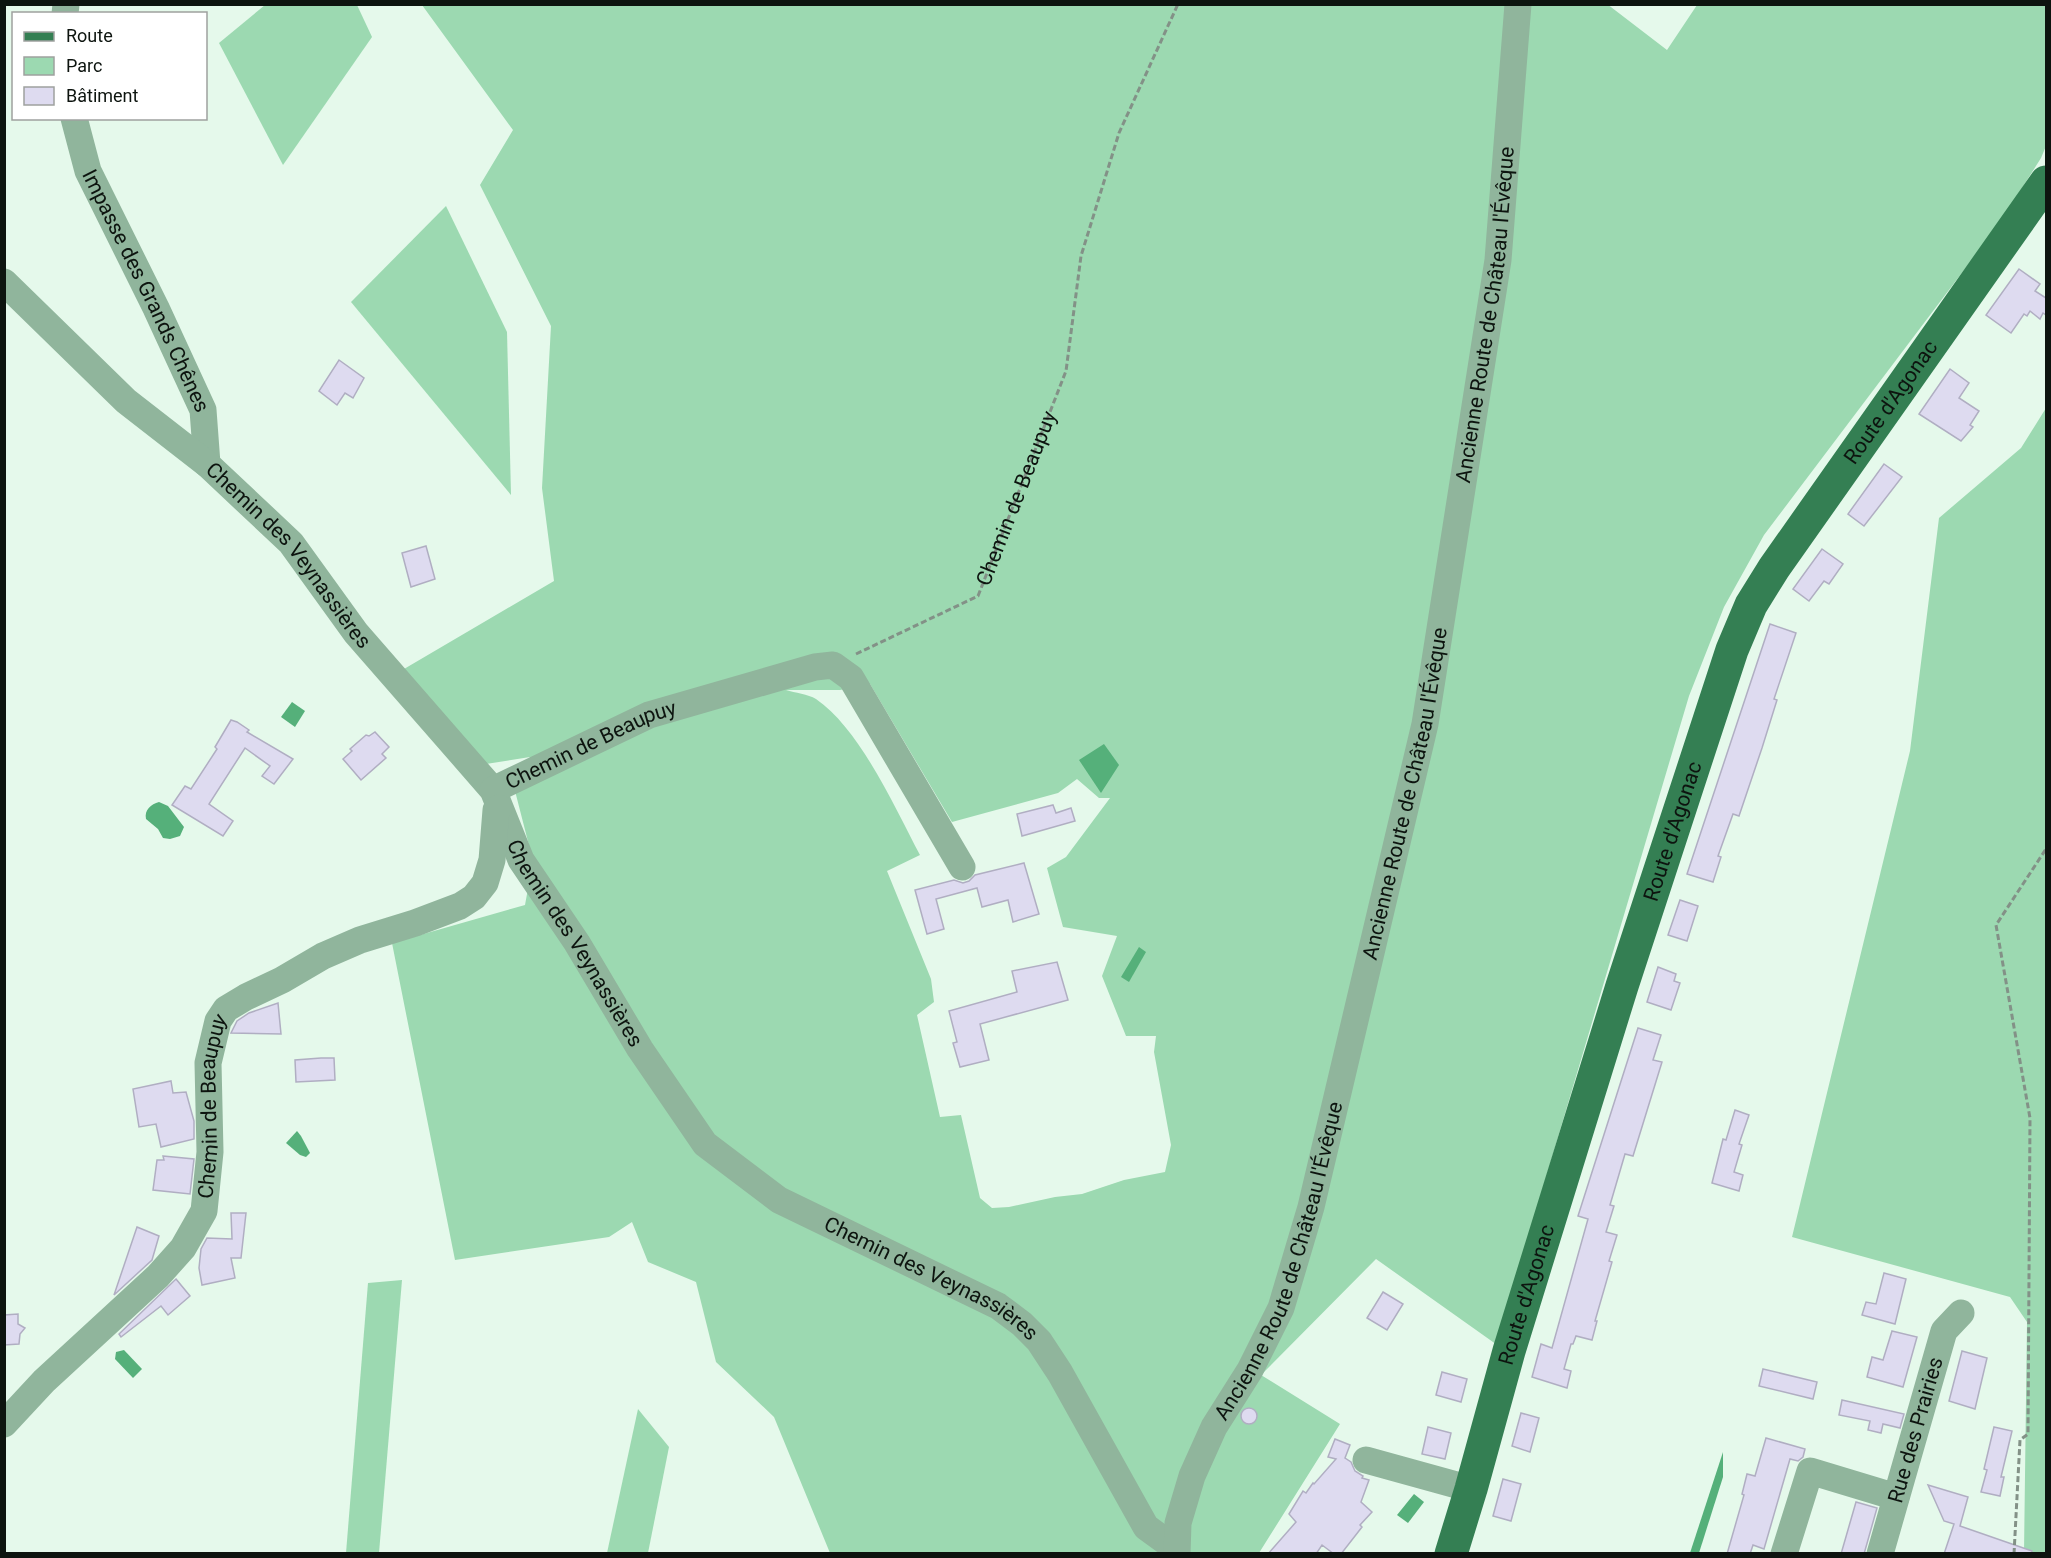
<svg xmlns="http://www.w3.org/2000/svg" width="2051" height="1558" font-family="Roboto,sans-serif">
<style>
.green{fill:#9cd9b1;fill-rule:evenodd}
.water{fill:#55b07a}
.building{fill:#dedbf0;stroke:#b0aec2;stroke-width:1.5}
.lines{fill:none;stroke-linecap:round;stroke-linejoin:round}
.path{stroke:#839187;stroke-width:3;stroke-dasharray:6 3;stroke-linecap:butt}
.minor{stroke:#90b59c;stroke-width:27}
.major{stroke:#347f53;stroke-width:33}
.labels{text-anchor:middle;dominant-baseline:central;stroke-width:5;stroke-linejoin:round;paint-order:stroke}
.street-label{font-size:21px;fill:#0d140f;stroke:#fff}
</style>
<rect width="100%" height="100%" fill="#e5f9eb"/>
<g class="green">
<path d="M1607,4L1667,50L1697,5H2046V146L2041,158L2001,221L1764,535L1724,607L1689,696L1531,1228L1500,1347L1376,1259L1261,1375L1340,1424L1259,1553H830L774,1417L716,1362L696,1282L648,1262L632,1222L609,1237L455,1260L392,943L525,905L533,861L514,787L530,757L486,764L404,669L554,581L542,488L551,326L480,185L513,130L422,5ZM870,684L952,822L1058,793L1077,779L1099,798H1110L1066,857L1047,868L1063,927L1117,936L1102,976L1126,1036H1156L1154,1052L1171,1145L1165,1172L1124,1180L1082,1194L1055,1197L1009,1207L992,1208L980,1198L961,1115L940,1117L917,1015L934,1002L931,979L887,871L920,855C895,808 860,729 816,699C808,694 795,693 786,690H840Z"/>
<polygon points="265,5 357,5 372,37 283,165 219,43"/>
<polygon points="446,206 507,332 511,495 351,302"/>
<polygon points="2046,408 2046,1553 2024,1553 2027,1322 2010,1297 1792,1237 1910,751 1939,518 2021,448"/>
<polygon points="402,1280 379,1553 346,1553 368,1283"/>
<polygon points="638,1409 669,1447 648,1553 607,1553"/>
</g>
<g class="water">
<polygon points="292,702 305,711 295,727 281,717"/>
<polygon points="1104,744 1119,765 1101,793 1079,760"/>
<path d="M159,802L168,806L184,827L180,836L170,839L163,838L158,829L146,819C144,810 151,804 159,802Z"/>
<polygon points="1139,947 1146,952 1129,982 1121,977"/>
<polygon points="297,1131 301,1136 310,1153 306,1157 300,1155 286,1143"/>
<polygon points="124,1350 142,1369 133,1378 115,1359 116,1352"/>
<polygon points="1723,1452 1723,1477 1699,1553 1690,1553"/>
<polygon points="1414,1494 1424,1502 1408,1523 1397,1515"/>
</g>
<g class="building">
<polygon points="2019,269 2040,284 2035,291 2046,298 2046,315 2043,313 2040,319 2030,311 2027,316 2024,314 2011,333 1986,315"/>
<polygon points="339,360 364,378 353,398 345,393 337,405 319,391"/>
<polygon points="1950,369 1969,383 1959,398 1979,411 1970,425 1973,427 1961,441 1919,414"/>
<polygon points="1884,464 1902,477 1864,526 1848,514"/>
<polygon points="426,546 435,579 411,587 402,553"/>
<polygon points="1822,549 1843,564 1829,584 1824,581 1809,601 1793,589"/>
<polygon points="1770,624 1796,633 1774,699 1777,700 1762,748 1739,816 1733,814 1718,856 1721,857 1713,882 1687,874"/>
<polygon points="231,720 237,722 249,730 247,732 293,759 274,784 262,776 270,766 245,748 209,804 233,821 223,836 172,805 185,786 191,789 217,749 215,747"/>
<polygon points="375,732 389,747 382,754 386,758 361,780 343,759 352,751 350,749 366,735 369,736"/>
<polygon points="1053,805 1056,813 1071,808 1075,821 1022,836 1017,814"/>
<polygon points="1024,863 1039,914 1013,922 1008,900 982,907 977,888 936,899 944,929 927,934 915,890 954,880 963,883 969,881 975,875"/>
<polygon points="1680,900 1698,906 1687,941 1668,935"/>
<polygon points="1057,962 1068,1000 980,1024 989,1060 960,1067 953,1043 957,1042 949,1011 1017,992 1012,971"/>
<polygon points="1658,967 1676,974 1674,981 1680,983 1671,1010 1647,1002"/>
<polygon points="278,1003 281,1034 231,1033 237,1021 249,1013"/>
<polygon points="1638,1028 1661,1035 1653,1060 1662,1062 1633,1156 1625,1154 1610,1205 1614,1206 1606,1232 1617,1235 1609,1261 1612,1262 1595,1321 1597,1321 1592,1340 1576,1336 1573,1344 1571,1344 1564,1369 1571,1371 1567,1388 1532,1377 1541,1344 1552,1348 1588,1219 1578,1216"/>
<polygon points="321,1058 334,1058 335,1080 296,1082 295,1060"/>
<polygon points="171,1081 173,1093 186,1092 194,1121 194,1139 161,1147 156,1124 139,1127 133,1089"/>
<polygon points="1735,1110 1749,1115 1739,1144 1742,1145 1734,1172 1743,1175 1739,1191 1712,1183 1723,1139 1726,1140"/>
<polygon points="163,1156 194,1159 190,1194 153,1190 157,1160 164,1160"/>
<polygon points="231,1213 246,1213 241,1258 231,1258 235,1278 202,1285 199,1268 201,1249 207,1238 232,1239"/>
<polygon points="137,1227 159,1236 152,1260 114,1295"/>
<polygon points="1884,1273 1906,1279 1895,1324 1862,1315 1866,1302 1876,1304"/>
<polygon points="176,1279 190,1296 168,1315 161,1306 121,1337 119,1334"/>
<polygon points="1383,1292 1403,1304 1387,1330 1367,1318"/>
<polygon points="18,1314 18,1324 25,1328 20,1334 19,1344 4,1345 4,1315"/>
<polygon points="1892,1331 1917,1337 1903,1387 1867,1377 1872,1357 1883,1360"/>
<polygon points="1962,1351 1987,1358 1975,1409 1949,1401"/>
<polygon points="1763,1369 1817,1382 1813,1399 1759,1386"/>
<polygon points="1442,1372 1467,1379 1461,1402 1436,1395"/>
<polygon points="1842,1400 1904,1414 1900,1428 1883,1424 1881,1433 1868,1430 1870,1421 1839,1415"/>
<circle cx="1249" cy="1416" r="8"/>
<polygon points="1521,1413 1539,1418 1530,1452 1512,1446"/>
<polygon points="1428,1427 1451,1433 1445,1459 1422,1454"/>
<polygon points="1994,1427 2012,1431 2001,1477 2004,1477 2000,1496 1981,1492 1987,1470 1984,1469"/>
<polygon points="1766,1438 1805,1449 1803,1457 1798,1461 1790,1459 1764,1549 1753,1545 1750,1554 1727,1554 1744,1495 1742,1494 1747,1474 1755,1476"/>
<polygon points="1335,1439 1350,1445 1345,1458 1351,1462 1355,1471 1363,1476 1362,1478 1369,1480 1361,1502 1372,1512 1360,1525 1362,1527 1341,1554 1334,1554 1322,1545 1316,1554 1268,1554 1296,1522 1289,1514 1303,1491 1306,1493 1313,1483 1314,1484 1336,1459 1328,1457"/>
<polygon points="1503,1479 1521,1484 1511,1521 1493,1516"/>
<polygon points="1928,1485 1968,1497 1960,1526 2032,1551 2031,1554 1944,1554 1954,1524 1944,1521"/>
<polygon points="1856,1502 1877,1508 1864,1554 1841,1554"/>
</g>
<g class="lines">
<g class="path">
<path id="s1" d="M856,654L978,596L1066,371L1081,256L1119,133L1178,4"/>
<polyline points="2014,1554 2020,1440 2028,1434 2030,1118 1996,925 2046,849"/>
</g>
<g class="minor">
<polyline points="65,14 66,4"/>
<path id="s2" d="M74,118L88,171L156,308L203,410L207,464"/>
<path id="s3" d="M4,282L126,401L207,464L291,543L356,633L493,790L521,860L577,943L640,1049L705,1144L779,1200L998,1306L1022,1324L1039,1341L1060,1373L1146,1527L1168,1543L1176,1544"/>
<path id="s4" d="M493,790L649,715L815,667L833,665L851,678L962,867"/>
<path id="s5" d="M4,1424L44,1381L158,1276L183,1248L204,1211L210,1152L208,1063L218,1021L226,1009L246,997L282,980L323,956L360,940L415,923L460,906L474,897L485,883L492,860L496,810L499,808"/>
<polyline points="1366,1460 1471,1489"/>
<path id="s6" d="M1177,1554L1178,1523L1192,1476L1214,1427L1250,1370L1281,1308L1311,1207L1425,724L1498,260L1518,4"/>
<polyline points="1784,1554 1810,1471 1896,1497"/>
<path id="s7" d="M1880,1554L1944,1331L1961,1313"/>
</g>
<path class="major" id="s8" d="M1451,1554L1471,1489L1509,1351L1622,986L1732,650L1751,605L1774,568L2046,182"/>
</g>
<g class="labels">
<g class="street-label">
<text stroke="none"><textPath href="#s2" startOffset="188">Impasse des Grands Chênes</textPath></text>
<text stroke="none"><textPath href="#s6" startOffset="1286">Ancienne Route de Château l'Évêque</textPath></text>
<text stroke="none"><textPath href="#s8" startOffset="1242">Route d'Agonac</textPath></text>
<text stroke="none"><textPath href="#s1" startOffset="240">Chemin de Beaupuy</textPath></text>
<text stroke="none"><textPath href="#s3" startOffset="396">Chemin des Veynassières</textPath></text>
<text stroke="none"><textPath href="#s4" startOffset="108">Chemin de Beaupuy</textPath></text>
<text stroke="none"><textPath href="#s6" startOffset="800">Ancienne Route de Château l'Évêque</textPath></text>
<text stroke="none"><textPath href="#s8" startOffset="756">Route d'Agonac</textPath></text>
<text stroke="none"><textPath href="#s3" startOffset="882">Chemin des Veynassières</textPath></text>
<text stroke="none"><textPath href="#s5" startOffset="399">Chemin de Beaupuy</textPath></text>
<text stroke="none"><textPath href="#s6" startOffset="314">Ancienne Route de Château l'Évêque</textPath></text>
<text stroke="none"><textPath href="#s3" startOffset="1386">Chemin des Veynassières</textPath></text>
<text stroke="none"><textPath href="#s8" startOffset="270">Route d'Agonac</textPath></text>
<text stroke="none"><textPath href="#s7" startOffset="129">Rue des Prairies</textPath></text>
</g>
</g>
<rect width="2051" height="1558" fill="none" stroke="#0d140f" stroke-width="12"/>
<rect x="12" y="12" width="195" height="108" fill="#ffffff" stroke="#9ea19f" stroke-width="1.5"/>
<rect x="24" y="32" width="30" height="9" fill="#347f53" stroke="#9ea19f" stroke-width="1.5"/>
<text x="66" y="42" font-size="18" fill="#0d140f">Route</text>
<rect x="24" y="57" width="30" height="18" fill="#9cd9b1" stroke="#9ea19f" stroke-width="1.5"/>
<text x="66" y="72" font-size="18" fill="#0d140f">Parc</text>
<rect x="24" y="87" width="30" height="18" fill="#dedbf0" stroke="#9ea19f" stroke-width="1.5"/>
<text x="66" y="102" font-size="18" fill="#0d140f">Bâtiment</text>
</svg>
